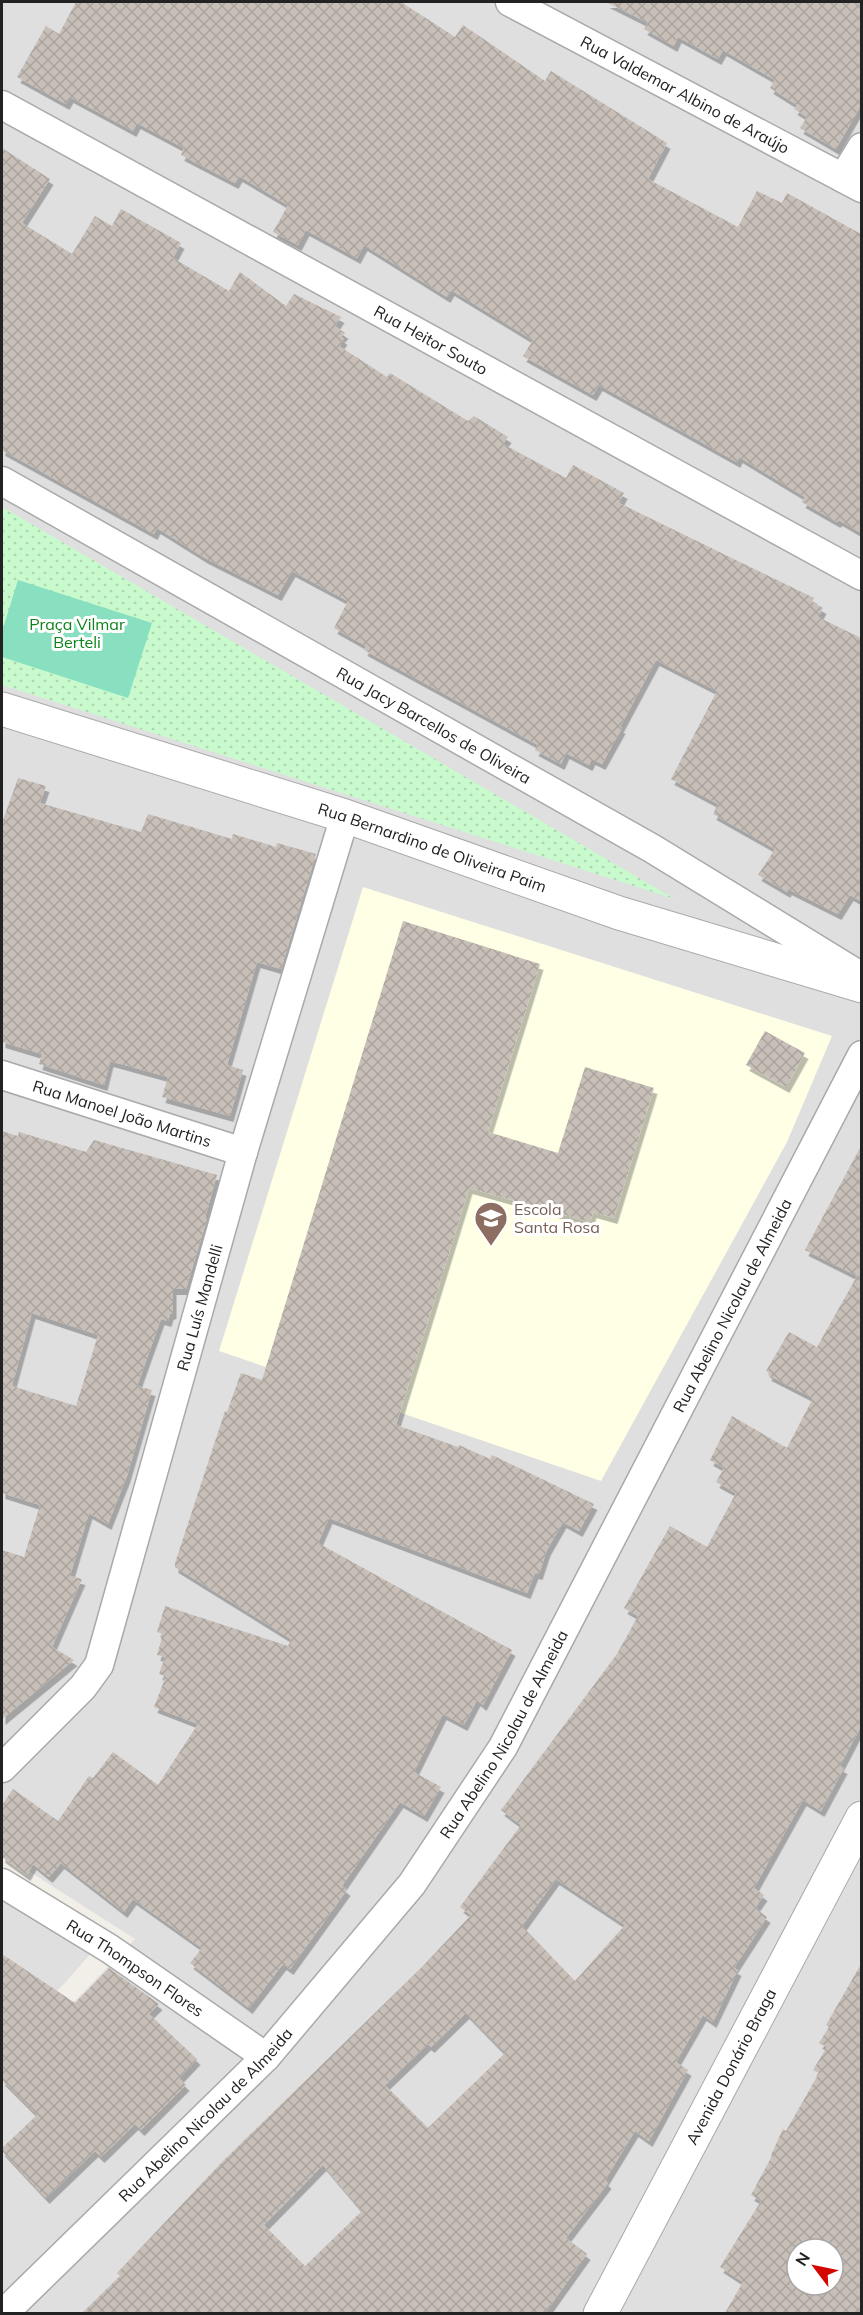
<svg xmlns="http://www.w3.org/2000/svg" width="863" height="2315" font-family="Mulish,sans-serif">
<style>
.residential{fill:#e0dfdf;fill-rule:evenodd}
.education{fill:#feffe5}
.park{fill:url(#park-dots)}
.pitch{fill:#88e0c1}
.building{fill:url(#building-cross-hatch);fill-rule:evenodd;filter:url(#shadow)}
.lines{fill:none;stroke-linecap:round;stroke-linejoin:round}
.minor-casing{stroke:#a9a9a9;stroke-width:31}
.tertiary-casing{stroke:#a9a9a9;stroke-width:35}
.minor{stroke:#fff;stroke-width:28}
.tertiary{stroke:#fff;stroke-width:33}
.labels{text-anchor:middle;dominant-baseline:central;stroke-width:6;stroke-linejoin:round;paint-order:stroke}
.street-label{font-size:16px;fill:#222;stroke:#fff}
.park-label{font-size:16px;fill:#0c841a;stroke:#fff}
.education-label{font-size:16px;fill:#785e54;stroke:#fff;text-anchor:start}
</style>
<defs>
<pattern id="park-dots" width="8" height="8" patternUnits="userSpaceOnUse" patternTransform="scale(1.5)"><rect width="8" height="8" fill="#c8facd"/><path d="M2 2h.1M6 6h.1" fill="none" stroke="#acd6b0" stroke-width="1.8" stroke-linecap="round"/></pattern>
<pattern id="building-cross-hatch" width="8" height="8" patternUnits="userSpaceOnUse" patternTransform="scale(1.5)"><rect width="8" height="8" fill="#c7bfb8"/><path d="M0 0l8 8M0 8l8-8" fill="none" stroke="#aba49e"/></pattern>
<filter id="shadow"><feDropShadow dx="3.5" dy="6" stdDeviation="0" flood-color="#0004"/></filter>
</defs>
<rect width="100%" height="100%" fill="#f2efe9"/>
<g class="residential">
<path d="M2,2H861V2313H2V2076L135,1939L2,1854ZM797,2249H833V2285H797Z"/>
<polygon points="2,1901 92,1952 63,1985 2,2046"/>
</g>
<polygon class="education" points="363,887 832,1036 787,1142 601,1481 219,1351"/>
<polygon class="park" points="2,507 675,899 2,685"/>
<polygon class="pitch" points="18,580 152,623 128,698 2,657 2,632"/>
<g class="building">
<polygon points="76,2 401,2 455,37 463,25 545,81 551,71 667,143 648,179 738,227 757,191 782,203 787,193 861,234 861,533 839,520 837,522 802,502 805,497 739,457 737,462 599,385 593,395 523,356 533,340 451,290 447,297 364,245 357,258 306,230 298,245 273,232 288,205 239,176 235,183 181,155 184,148 137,123 133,131 70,97 66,104 17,77 46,26 59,34"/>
<polygon points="606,2 861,2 861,105 836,149 800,128 807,117 794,109 797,105 770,88 775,80 723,50 718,59 678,37 674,46 644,29 648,23"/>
<polygon points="2,148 50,179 22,223 72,254 95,216 112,226 121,209 181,243 173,258 229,291 240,272 286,306 294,294 341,317 335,326 345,333 341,337 344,339 339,346 387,377 390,373 468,421 474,416 508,437 503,444 566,478 573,465 624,493 619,503 814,598 812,602 823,608 818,617 861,638 861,901 850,895 838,914 788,889 787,892 758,875 775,849 713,814 718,804 671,779 717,691 656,660 620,727 622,728 602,764 592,759 589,765 566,753 561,764 535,750 538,745 364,650 366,646 334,628 348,601 292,571 278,595 205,558 157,528 154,534 2,450"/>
<polygon points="18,778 46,786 40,803 141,832 148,814 232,839 233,834 276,847 277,843 316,854 281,969 257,962 227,1065 243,1070 230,1116 162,1097 168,1077 110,1061 104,1085 39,1064 42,1054 2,1042 2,823"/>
<polygon points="403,921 540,964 488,1132 558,1153 585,1067 654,1088 614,1218 593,1212 590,1222 469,1188 396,1425 458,1447 459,1445 490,1459 492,1455 594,1504 579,1531 563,1522 547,1550 539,1574 535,1573 527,1593 329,1518 318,1543 512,1650 483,1705 477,1700 464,1725 443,1714 414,1772 441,1787 424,1816 400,1802 342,1886 347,1890 290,1969 283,1964 249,2008 190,1963 202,1948 133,1899 124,1912 61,1863 49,1877 33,1864 27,1875 2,1857 2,1805 13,1789 58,1821 89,1776 93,1778 113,1752 158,1785 198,1724 154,1707 166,1676 159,1674 165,1657 157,1655 163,1634 157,1632 165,1606 288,1646 291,1639 175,1567 175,1563 225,1411 227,1412 241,1373 262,1380"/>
<polygon points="765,1031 805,1053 786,1087 746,1065"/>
<path d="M2,1131L18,1136L19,1132L86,1152L94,1140L217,1175L205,1218L207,1219L186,1289H173V1313L170,1314L168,1321L161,1319L137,1386L152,1390L127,1476L108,1524L89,1513L70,1576L82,1579L52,1647L74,1660L2,1719V1550L24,1557L40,1505L2,1493ZM32,1313L98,1335L76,1406L12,1386Z"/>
<path d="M861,1146V1726L840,1766L844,1768L821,1811L803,1800L754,1888L764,1895L755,1908L767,1917L734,1968L738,1970L713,2022L703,2015L676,2062L688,2070L649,2141L635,2131L605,2180L608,2183L566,2238L587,2254L545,2313H82L120,2276L117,2273L222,2162L421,1968L471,1915L460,1907L521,1825L501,1810L617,1654L638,1616L624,1608L670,1526L707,1547L736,1493L716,1482L724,1468L710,1460L732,1416L787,1448L813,1398L768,1375L769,1373L766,1371L789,1332L817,1347L857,1276L805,1250ZM556,1879L625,1925L575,1981L522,1926ZM466,2013L505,2053L428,2128L385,2085L428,2044L431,2047ZM323,2165L362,2211L305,2266L264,2225Z"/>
<polygon points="2,1954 75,2003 109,1968 159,2004 149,2014 197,2059 179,2078 186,2085 141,2130 135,2124 101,2157 95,2151 46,2198 2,2151 2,2148 37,2115 2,2080"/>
<path d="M861,1964V2313H725L743,2282L720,2267L761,2201L751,2195L772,2156L771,2155L783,2129L786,2131L819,2073L813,2070L827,2047L819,2043L829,2027L826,2025ZM797,2249H833V2285H797Z"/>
</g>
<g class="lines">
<g class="minor-casing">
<g id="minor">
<path id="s1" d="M510,2L862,188"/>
<path id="s2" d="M2,105L862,576"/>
<polyline points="843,178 862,147"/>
<path id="s3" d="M2,481L653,849L862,977"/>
<path id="s4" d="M2,1075L243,1152"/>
<path id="s5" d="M2,1768L83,1687L99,1665L243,1152L345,816"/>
<path id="s6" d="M2,1883L110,1949L266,2057"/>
<path id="s7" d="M3,2314L266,2057L412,1884L503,1747L862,1055"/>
</g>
</g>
<g class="tertiary-casing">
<g id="tertiary">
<path id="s8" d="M2,709L345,816L619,913L862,986"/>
<path id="s9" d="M600,2314L862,1818"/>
</g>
</g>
<use href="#minor" class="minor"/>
<use href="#tertiary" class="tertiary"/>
</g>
<defs>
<g id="school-pin" transform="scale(1.725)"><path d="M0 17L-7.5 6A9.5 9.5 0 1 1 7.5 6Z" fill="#8d6e63" stroke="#fff"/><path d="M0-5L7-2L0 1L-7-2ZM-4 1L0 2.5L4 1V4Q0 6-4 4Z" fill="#fff"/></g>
</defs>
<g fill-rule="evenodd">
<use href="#school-pin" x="491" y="1218"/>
</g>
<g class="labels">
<g class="street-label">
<text stroke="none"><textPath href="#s1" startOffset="198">Rua Valdemar Albino de Araújo</textPath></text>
<text stroke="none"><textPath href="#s2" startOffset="489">Rua Heitor Souto</textPath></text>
<text stroke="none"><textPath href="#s3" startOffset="496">Rua Jacy Barcellos de Oliveira</textPath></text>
<text stroke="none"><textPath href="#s8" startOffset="452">Rua Bernardino de Oliveira Paim</textPath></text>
<text stroke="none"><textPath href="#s4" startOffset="126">Rua Manoel João Martins</textPath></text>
<text stroke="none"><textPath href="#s7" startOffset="1256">Rua Abelino Nicolau de Almeida</textPath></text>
<text stroke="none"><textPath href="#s5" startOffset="513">Rua Luís Mandelli</textPath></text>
<text stroke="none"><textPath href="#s7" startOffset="770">Rua Abelino Nicolau de Almeida</textPath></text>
<text stroke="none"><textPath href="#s6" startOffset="158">Rua Thompson Flores</textPath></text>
<text stroke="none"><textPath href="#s9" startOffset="280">Avenida Donário Braga</textPath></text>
<text stroke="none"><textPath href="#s7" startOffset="284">Rua Abelino Nicolau de Almeida</textPath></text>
</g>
<g class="park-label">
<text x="77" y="624">Praça Vilmar<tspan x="77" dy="18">Berteli</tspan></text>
</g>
<g class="education-label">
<text x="514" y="1209">Escola<tspan x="514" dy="18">Santa Rosa</tspan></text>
</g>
</g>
<rect width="863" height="2315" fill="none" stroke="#222222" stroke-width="6"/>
<g transform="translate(815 2267) rotate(302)"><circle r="28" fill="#ffffff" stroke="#a7a7a7" stroke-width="1.5"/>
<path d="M0-4.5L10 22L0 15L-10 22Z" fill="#d40700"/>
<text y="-9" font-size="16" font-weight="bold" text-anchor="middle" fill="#222222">N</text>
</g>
</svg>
